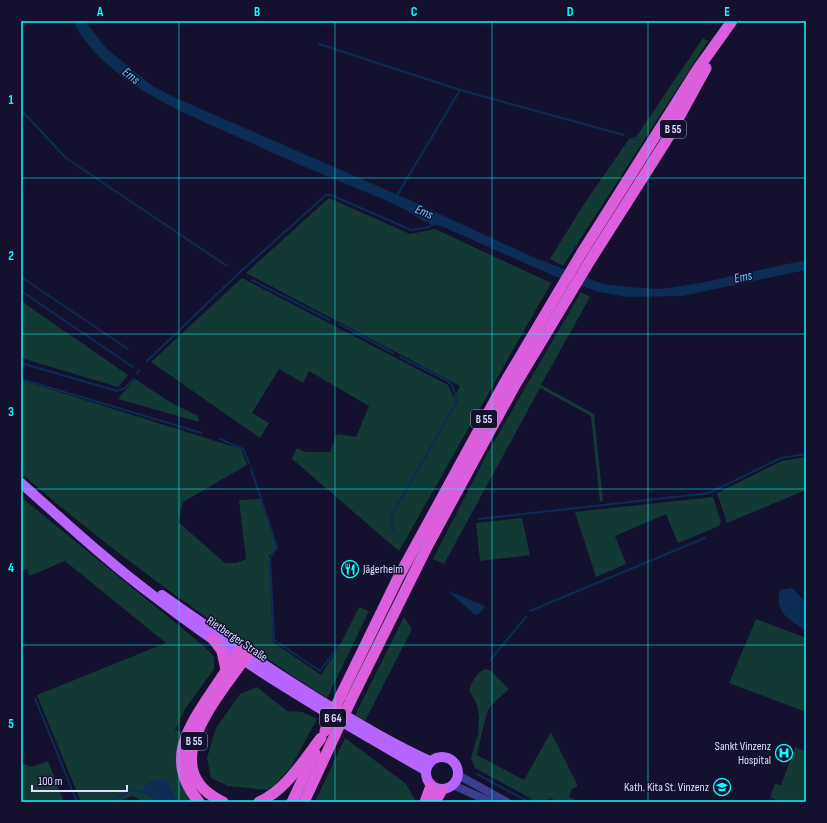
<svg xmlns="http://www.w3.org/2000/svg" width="827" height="823" font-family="'Sofia Sans Condensed',sans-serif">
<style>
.green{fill:#133934}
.water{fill:#0b2c53}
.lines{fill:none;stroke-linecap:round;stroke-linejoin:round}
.stream{stroke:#0b2c53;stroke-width:2}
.tertiary{stroke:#3a3e8f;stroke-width:8}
.primary{stroke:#b765ff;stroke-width:10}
.trunk{stroke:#db5fdc;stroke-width:11}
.trunk-bridge{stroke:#db5fdc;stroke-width:11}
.grid{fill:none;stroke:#0afdff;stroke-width:1;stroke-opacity:0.55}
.labels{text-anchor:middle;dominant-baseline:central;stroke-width:3;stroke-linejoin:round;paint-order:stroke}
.shield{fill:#13112e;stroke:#a2a0c0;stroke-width:1}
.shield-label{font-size:11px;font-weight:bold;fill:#dfdeff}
.poi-label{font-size:12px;fill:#dfdeff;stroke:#13112e;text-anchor:end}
.street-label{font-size:12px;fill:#dfdeff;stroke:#13112e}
.water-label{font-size:13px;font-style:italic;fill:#6cc8ff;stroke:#13112e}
.neatline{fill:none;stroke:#0afdff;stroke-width:1.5}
.grid-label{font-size:13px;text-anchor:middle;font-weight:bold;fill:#0afdff}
</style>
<rect width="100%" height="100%" fill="#13112e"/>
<g class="green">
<polygon points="703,38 708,41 563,266 550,259 584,204 629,139 636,137"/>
<polygon points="329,198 410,234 435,229 551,283 399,551 292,459 297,448 305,452 330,452 337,434 356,437 369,406 309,371 303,383 279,369 252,413 269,423 260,438 151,362 242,278 448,385 454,398 460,386 246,273"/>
<polygon points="581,292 590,297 541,385 594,414 603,501 600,502 591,416 540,388 444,564 433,559 489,450"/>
<polygon points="21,301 128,375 118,387 21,358"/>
<polygon points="135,379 170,402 198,416 199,422 118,399"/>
<path d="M21,380L241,449L247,465L183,502L178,522L225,563H236L246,559L239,500L261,499L277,550L269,555L273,642L321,675L340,645L359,607L369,611L327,698C220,629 117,557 21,473Z"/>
<polygon points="806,457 806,490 727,523 717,493 782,461"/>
<path d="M21,497L205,647L214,657V669L185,709L175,730L181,732C171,765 178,773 193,802H143L133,796L114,802H81L37,695L166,643L65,561L29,576L27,569L21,571Z"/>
<polygon points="713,497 721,522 719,526 678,543 666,514 615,536 626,564 596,577 575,512"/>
<polygon points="522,518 530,555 480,561 476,523"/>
<polygon points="404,617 412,629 365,721 355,715"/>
<polygon points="756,619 806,638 806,712 729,683"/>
<path d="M486,669L491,671L509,689C503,695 495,700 490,707C486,712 479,746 477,755L524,780L551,732L578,786L572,789L569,797L578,801L577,802H554L552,798L537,802L475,768L471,758L478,734L479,717L477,705L469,690C472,682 477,671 486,669Z"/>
<polygon points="257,687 287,711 302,712 317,719 291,767 275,785 267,790 228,786 211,778 207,758 216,728 240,694"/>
<polygon points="345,738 406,784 415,800 414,802 315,802"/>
<polygon points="795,747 805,751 806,749 806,802 782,802 770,797 775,784 781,785"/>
<polygon points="48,761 64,802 21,802 21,763 32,767"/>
</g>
<g class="water">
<path d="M73,21H85L106,48L151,85L176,98L405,198L533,257L603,284L628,287L661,289L700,283L806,260V270L682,296L628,297L599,292L552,275L441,226L435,225L432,226L427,221L425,222C402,205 372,195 346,184C309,169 273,153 238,137C180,111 103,81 73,21Z"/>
<path d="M793,588L806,603V631C789,619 774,613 780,590Z"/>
<polygon points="448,591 483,605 485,607 480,613 475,615"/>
<path d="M163,778L166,779L177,802H158L142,793C142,783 155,781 163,778Z"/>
</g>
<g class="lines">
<g class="stream">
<polyline points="319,44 460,90 624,135"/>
<polyline points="21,110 66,158 227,266"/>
<polyline points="632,138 638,140"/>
<polyline points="396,197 460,90"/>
<polyline points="21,277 128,349"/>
<polyline points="252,280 330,320"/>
<polyline points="21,291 133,367"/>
<polyline points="339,324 393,353"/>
<polyline points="147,361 239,273 326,195 331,195 411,230 429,227 432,224"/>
<polyline points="21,363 117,391 125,388 134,379"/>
<polyline points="137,373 139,370"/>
<polyline points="21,379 202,433"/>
<polyline points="220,439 243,449 249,463"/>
<polyline points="251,469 277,547 270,558 274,640 320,671 338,647"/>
<polyline points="479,519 709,493 781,458 806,454"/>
<polyline points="393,530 391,516 457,402 453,387 448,381 400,357"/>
<polyline points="530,611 705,538"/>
<polyline points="491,659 526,617"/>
<polyline points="35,698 77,802"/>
<polyline points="477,774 529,802"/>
<polyline points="108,802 132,790 143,792"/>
</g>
<g class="tertiary">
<polyline points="458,775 507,802"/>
<polyline points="453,785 491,802"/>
</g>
<g class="primary">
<path d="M21,483C65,522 108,562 155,597C240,663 332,717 425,770"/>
<path d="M162,595C214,632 267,667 321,701C356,722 392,744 430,761"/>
<circle cx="442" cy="773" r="16"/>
</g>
<g class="trunk">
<polyline points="213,639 222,651 226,670"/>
<polyline points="341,695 398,578 505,382 581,254 697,70 732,21"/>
<polyline points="351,700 428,545 514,387 591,259 666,141 706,68"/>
<path d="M199,802C166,763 185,732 209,696C220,680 230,665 240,649"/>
<path d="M223,802C151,768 221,694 248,654"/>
<path d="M259,802C286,790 303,761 321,738"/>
<polyline points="292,802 315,753"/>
<polyline points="304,802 335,735"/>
<polyline points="425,802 431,786"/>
<polyline points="435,802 442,790"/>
</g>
<g class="trunk-bridge">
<polyline points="325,731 341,695"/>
<polyline points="335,735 351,700"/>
</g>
</g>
<path class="grid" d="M179,21V802M335,21V802M492,21V802M648,21V802M21,178H806M21,334H806M21,489H806M21,645H806"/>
<defs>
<g id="restaurant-ring" transform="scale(0.9)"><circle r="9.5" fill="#13112e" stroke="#0afdff" stroke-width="1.5"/><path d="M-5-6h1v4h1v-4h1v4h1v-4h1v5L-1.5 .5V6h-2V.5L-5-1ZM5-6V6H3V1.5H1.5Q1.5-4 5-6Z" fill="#0afdff"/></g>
<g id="hospital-ring" transform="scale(0.9)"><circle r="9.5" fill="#13112e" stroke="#0afdff" stroke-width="1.5"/><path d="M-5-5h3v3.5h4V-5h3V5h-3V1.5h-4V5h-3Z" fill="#0afdff"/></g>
<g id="school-ring" transform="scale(0.9)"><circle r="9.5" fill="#13112e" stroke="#0afdff" stroke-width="1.5"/><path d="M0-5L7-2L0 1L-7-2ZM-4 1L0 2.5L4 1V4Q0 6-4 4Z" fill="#0afdff"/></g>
</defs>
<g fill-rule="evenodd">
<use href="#restaurant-ring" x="350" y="569"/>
<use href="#hospital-ring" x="784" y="753"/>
<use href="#school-ring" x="722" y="787"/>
</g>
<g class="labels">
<g class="shield">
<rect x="660" y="120" width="26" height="18" rx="3"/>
<rect x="471" y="410" width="26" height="18" rx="3"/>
<rect x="320" y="709" width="26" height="18" rx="3"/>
<rect x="181" y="732" width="26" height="18" rx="3"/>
</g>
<g class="shield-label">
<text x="673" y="129">B 55</text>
<text x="484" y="419">B 55</text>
<text x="333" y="718">B 64</text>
<text x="194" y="741">B 55</text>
</g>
<g class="poi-label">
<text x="363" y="569" text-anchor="start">Jägerheim</text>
<text x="771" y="746">Sankt Vinzenz<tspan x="771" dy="14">Hospital</tspan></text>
<text x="709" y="787">Kath. Kita St. Vinzenz</text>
</g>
<g class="street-label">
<text transform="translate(237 639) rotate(34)">Rietberger Straße</text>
</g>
<g class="water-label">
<text transform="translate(131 76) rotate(38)">Ems</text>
<text transform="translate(424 212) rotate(23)">Ems</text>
<text transform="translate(743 277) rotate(-12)">Ems</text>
</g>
</g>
<rect width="827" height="823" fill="none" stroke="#13112e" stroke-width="44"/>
<path d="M32 785v6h95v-6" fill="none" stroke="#dfdeff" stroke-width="2"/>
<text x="38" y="785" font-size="12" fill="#dfdeff" stroke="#13112e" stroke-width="3" paint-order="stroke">100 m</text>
<rect x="22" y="22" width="783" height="779" class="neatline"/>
<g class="grid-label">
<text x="100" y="16">A</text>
<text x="257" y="16">B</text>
<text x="414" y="16">C</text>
<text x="570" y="16">D</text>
<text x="727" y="16">E</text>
<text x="11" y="104">1</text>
<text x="11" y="260">2</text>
<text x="11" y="416">3</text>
<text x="11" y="572">4</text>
<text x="11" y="728">5</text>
</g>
</svg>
